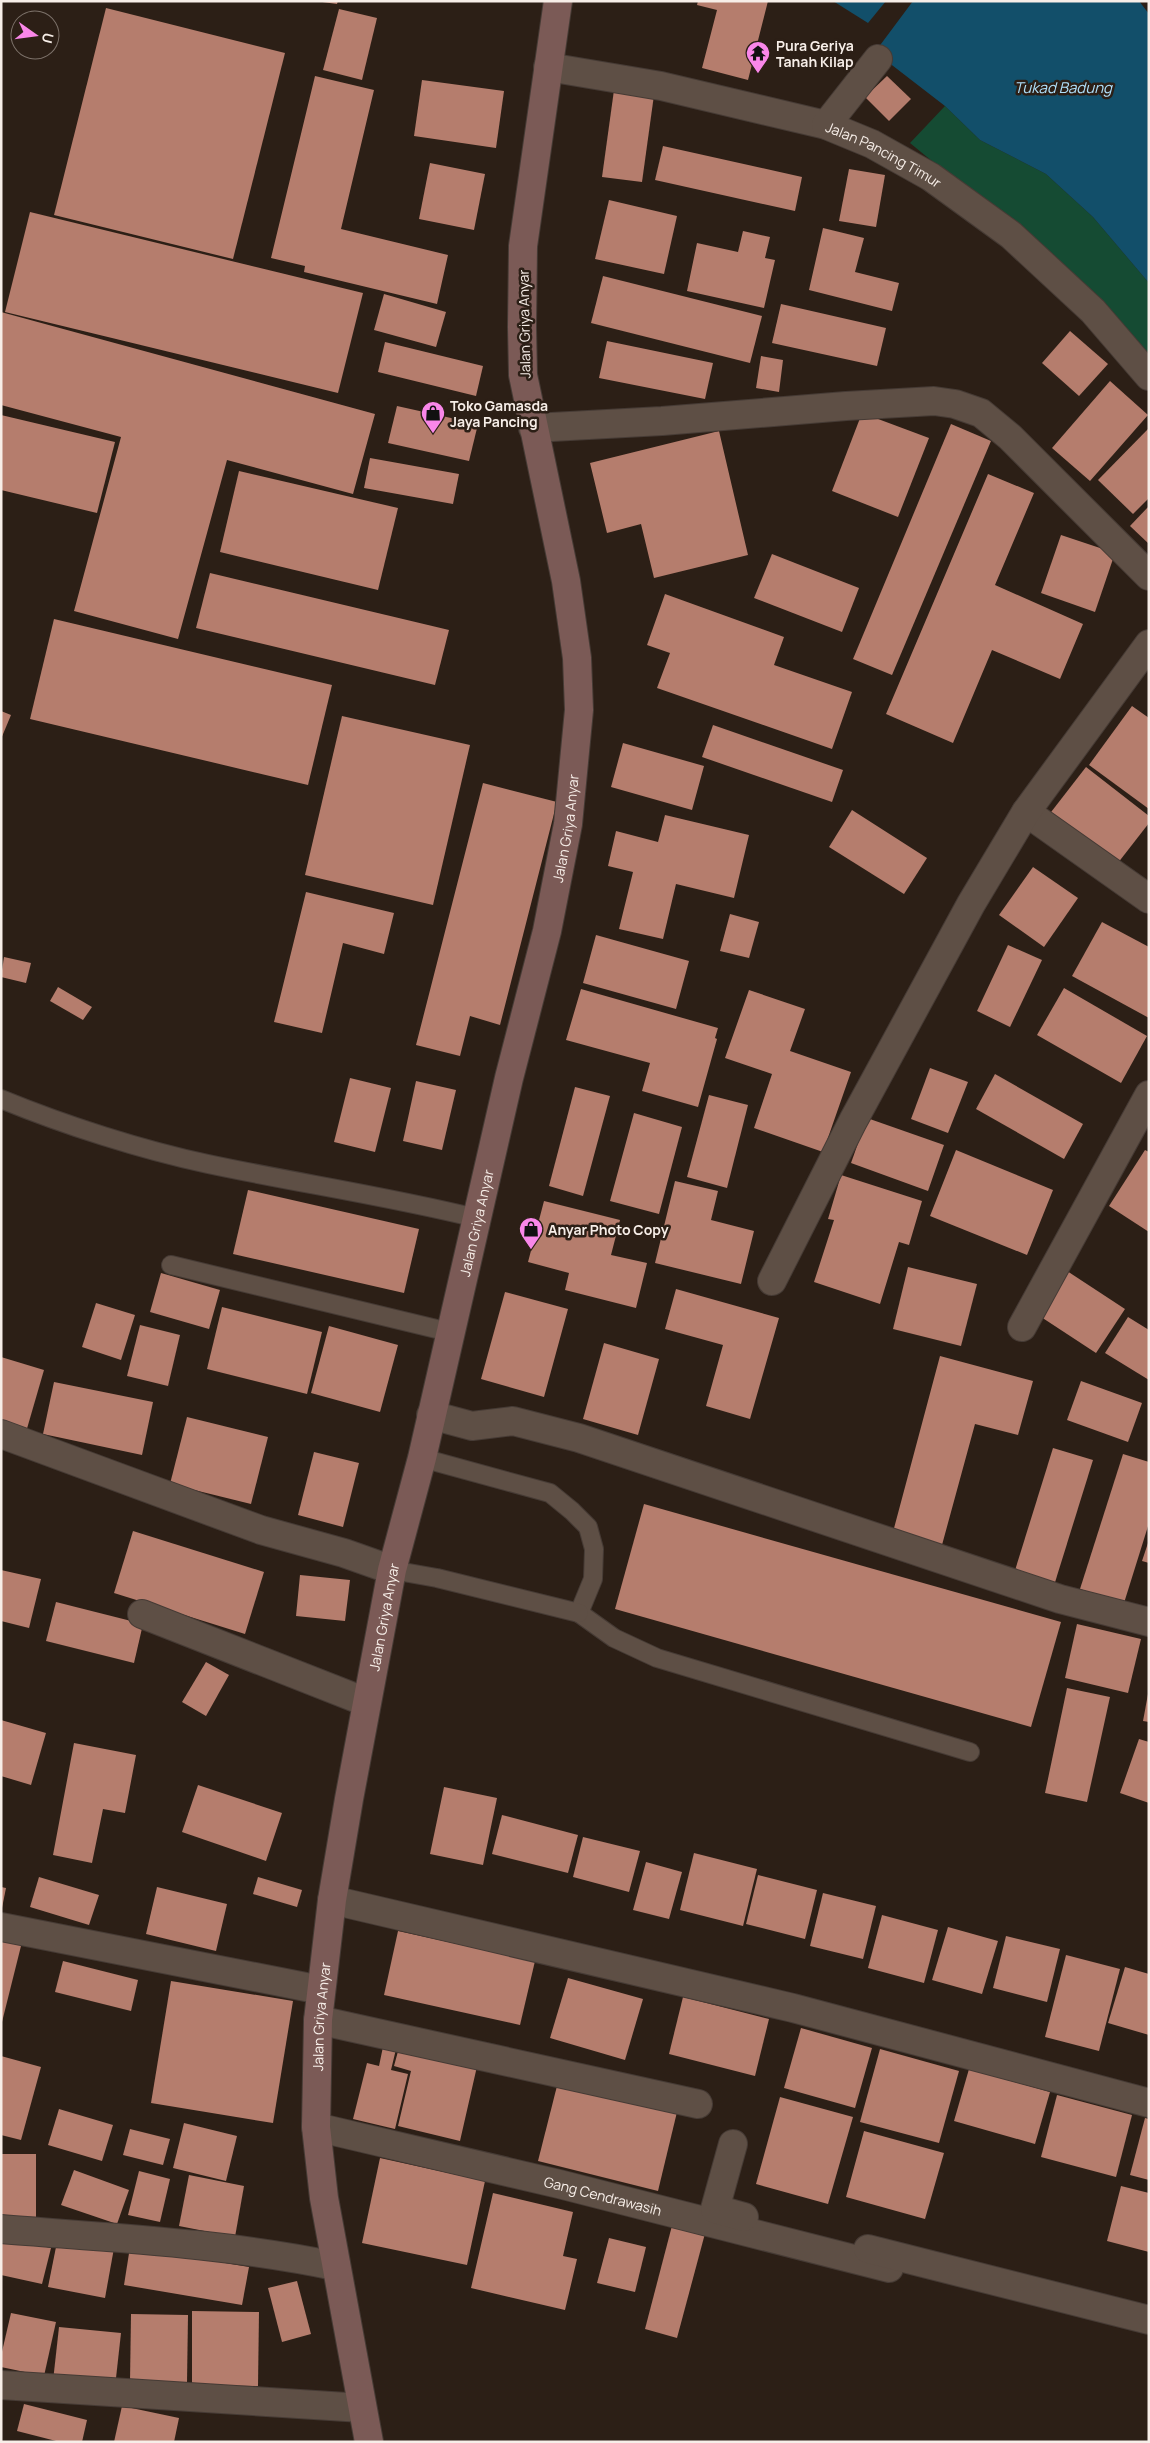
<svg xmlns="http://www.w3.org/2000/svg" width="1150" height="2443" font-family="Manrope,sans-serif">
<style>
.green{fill:#154b33}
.water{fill:#124f6a}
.building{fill:#b57d6d}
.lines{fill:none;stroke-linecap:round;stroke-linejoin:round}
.lane-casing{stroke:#463b35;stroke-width:20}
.street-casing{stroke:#463b35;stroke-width:30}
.secondary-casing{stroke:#463b35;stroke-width:30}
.lane{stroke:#5e4f45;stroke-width:18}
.street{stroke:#5e4f45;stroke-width:28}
.secondary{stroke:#7b5a56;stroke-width:28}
.labels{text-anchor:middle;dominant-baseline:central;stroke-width:5;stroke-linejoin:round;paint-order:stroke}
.poi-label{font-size:14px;font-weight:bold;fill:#f7eee8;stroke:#2c1f16;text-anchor:start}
.street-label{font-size:14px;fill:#f7eee8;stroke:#2c1f16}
.water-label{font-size:15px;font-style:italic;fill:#afe0fb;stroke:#2c1f16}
</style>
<rect width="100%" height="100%" fill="#2c1f16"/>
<polygon class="green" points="945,106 980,140 1046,174 1093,217 1149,283 1149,364 1017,231 910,143"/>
<g class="water">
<polygon points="833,1 886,1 868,23"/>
<polygon points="913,1 1139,1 1149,14 1149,283 1093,217 1046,174 980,140 945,106 875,52"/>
</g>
<g class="building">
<polygon points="315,1 338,1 337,4"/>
<polygon points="698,1 768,1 748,80 702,68 717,10 697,5"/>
<polygon points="106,8 285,53 233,259 54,215"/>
<polygon points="339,9 377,18 362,80 323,70"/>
<polygon points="315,76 374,90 341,229 448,255 437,304 304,272 305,266 271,258"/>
<polygon points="887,76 911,99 889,121 865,97"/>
<polygon points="422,80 504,91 496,148 414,136"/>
<polygon points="614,90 654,95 642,182 602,177"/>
<polygon points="663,146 802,177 795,211 655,180"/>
<polygon points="430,163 485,174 474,230 419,219"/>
<polygon points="849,169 885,175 876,227 839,221"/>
<polygon points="609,200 677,216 664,274 595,259"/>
<polygon points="30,212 363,293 338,393 5,312"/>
<polygon points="823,228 864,238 855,272 899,283 892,311 809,290"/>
<polygon points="743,231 770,237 765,258 775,260 764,308 687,291 697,243 738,252"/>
<polygon points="603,276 762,316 750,363 591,323"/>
<polygon points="384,294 446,312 436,347 374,330"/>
<polygon points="781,304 886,328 877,366 772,343"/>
<polygon points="1,312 375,414 353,494 227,460 178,639 74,611 121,437 1,405"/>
<polygon points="1070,331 1108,364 1079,396 1042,363"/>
<polygon points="607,341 713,363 705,399 599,378"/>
<polygon points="385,342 483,366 476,396 378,372"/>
<polygon points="761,356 783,360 779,392 756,388"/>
<polygon points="1110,381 1148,415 1090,481 1052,448"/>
<polygon points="397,406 478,424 469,461 388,443"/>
<polygon points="862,413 929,438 898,517 832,491"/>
<polygon points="1,415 115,442 97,513 1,490"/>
<polygon points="951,424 991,441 892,675 853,659"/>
<polygon points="1149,428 1149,498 1133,514 1098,480"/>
<polygon points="719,431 748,555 654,578 641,524 607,533 590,463"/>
<polygon points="370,458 459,474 453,504 364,488"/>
<polygon points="239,471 398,508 378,590 220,552"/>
<polygon points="988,474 1034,493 995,585 1083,624 1060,679 992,650 953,743 886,714"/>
<polygon points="1149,506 1149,544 1130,526"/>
<polygon points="1061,535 1115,553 1095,612 1041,593"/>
<polygon points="772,554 859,588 842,632 754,598"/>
<polygon points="210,573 449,630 435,685 196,628"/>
<polygon points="665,594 784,637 774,665 852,692 832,749 657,688 670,653 647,645"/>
<polygon points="54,619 332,685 308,785 30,719"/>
<polygon points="1132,706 1149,718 1149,809 1089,765"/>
<polygon points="1,711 11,715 1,739"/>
<polygon points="342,716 470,745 433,905 305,875"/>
<polygon points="713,725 843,770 832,802 702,757"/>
<polygon points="623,743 704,766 692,810 611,787"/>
<polygon points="1086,767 1149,816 1149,823 1114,868 1048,816"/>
<polygon points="483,783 557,802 500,1025 470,1016 460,1056 416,1045"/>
<polygon points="852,810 927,858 904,894 829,847"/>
<polygon points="665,815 749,835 734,898 676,884 663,939 619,929 633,872 608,866 616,831 658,842"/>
<polygon points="1033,867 1078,898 1044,947 999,915"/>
<polygon points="306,892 394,913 384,954 343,943 322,1033 274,1022"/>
<polygon points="730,914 759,922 749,958 720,951"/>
<polygon points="1102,922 1149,947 1149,1018 1072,976"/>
<polygon points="596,935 689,961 676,1009 583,983"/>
<polygon points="1008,945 1042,960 1010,1027 977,1011"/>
<polygon points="4,957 31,963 26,983 1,977"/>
<polygon points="58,987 92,1007 83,1020 50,1001"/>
<polygon points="1064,988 1147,1036 1121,1083 1037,1035"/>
<polygon points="581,989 718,1028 715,1038 717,1039 698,1107 642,1091 650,1063 566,1040"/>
<polygon points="749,990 805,1009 790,1051 851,1072 823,1152 754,1128 772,1074 725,1058"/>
<polygon points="930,1068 968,1082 948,1133 911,1119"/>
<polygon points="995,1074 1083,1124 1064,1159 976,1109"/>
<polygon points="350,1078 391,1088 375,1152 334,1142"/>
<polygon points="416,1081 456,1090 442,1150 403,1141"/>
<polygon points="575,1087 610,1096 583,1196 549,1186"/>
<polygon points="709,1095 748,1105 727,1188 687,1177"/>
<polygon points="634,1113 682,1127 659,1214 610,1201"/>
<polygon points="867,1118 944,1145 928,1191 851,1163"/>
<polygon points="956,1150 1053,1190 1027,1255 930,1216"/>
<polygon points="1145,1150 1149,1152 1149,1232 1109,1206"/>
<polygon points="841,1175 922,1201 909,1245 899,1242 880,1304 814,1282 834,1220 828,1219"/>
<polygon points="675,1181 718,1191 711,1220 754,1231 741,1284 655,1263"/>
<polygon points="248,1190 419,1229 404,1293 233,1254"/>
<polygon points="544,1201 620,1220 611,1255 647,1263 636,1308 565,1290 569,1273 528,1262"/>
<polygon points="908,1267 977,1284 961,1346 893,1329"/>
<polygon points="1064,1269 1125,1309 1096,1353 1035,1313"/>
<polygon points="161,1273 220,1290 209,1329 150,1312"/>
<polygon points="676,1289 779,1318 750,1419 706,1406 723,1345 665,1329"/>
<polygon points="505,1292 568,1309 544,1397 481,1379"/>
<polygon points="96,1303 135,1315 121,1360 82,1347"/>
<polygon points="222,1307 322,1332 307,1394 207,1369"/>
<polygon points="1128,1317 1149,1330 1149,1380 1105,1353"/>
<polygon points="140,1325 180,1335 168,1386 127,1376"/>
<polygon points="329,1326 398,1345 380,1412 311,1393"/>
<polygon points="604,1343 659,1359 638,1435 583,1419"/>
<polygon points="940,1356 1033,1381 1018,1435 975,1424 942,1545 893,1532"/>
<polygon points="1,1357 44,1370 26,1432 1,1425"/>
<polygon points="1081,1381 1142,1403 1128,1442 1067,1420"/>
<polygon points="54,1382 153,1402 142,1455 43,1434"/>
<polygon points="187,1417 268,1437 251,1504 170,1484"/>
<polygon points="1053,1448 1093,1460 1052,1592 1012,1580"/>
<polygon points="314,1452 359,1463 343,1527 298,1515"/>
<polygon points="1123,1454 1149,1462 1149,1523 1124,1603 1080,1589"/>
<polygon points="644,1504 1061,1622 1031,1727 615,1609"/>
<polygon points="133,1531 264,1572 245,1634 114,1593"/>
<polygon points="1149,1540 1149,1563 1142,1561"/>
<polygon points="1,1570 41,1579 29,1628 1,1621"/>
<polygon points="300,1575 350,1580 345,1621 296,1616"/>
<polygon points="56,1602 143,1624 134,1663 46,1641"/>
<polygon points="1077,1624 1141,1639 1128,1693 1065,1678"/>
<polygon points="206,1662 229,1675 206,1716 182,1702"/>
<polygon points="1067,1688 1110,1697 1087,1802 1045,1793"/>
<polygon points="1148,1694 1149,1694 1149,1722 1143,1721"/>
<polygon points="1,1720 46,1733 31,1785 1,1776"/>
<polygon points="1139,1739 1149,1742 1149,1803 1120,1793"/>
<polygon points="74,1743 136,1755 125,1813 103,1809 92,1863 53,1855"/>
<polygon points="198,1785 282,1813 266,1861 182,1832"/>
<polygon points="444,1787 497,1798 483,1865 430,1854"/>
<polygon points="502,1815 578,1835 568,1873 492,1854"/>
<polygon points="583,1837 640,1851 629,1892 573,1877"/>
<polygon points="694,1853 757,1869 743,1926 680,1910"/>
<polygon points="646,1862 682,1872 669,1919 633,1910"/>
<polygon points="758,1875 817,1890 805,1939 746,1924"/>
<polygon points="39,1877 99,1895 89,1925 30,1907"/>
<polygon points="258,1877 302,1890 297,1907 253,1894"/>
<polygon points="1,1887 6,1888 2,1908 1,1908"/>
<polygon points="157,1887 227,1904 216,1951 146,1934"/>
<polygon points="823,1893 876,1906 863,1959 810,1946"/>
<polygon points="882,1915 938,1930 924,1983 868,1968"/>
<polygon points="948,1927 998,1941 982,1994 932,1980"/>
<polygon points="398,1931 535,1961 520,2025 384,1995"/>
<polygon points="1,1936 22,1942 2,2022 1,2022"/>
<polygon points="1006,1936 1060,1949 1047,2002 993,1988"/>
<polygon points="1066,1955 1120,1969 1099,2051 1045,2037"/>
<polygon points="63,1961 138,1980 131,2011 55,1992"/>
<polygon points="1125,1967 1149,1974 1149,2035 1108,2023"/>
<polygon points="568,1978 643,1999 625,2060 550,2038"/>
<polygon points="171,1981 293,2001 273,2123 151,2103"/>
<polygon points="683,1997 769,2019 755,2076 669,2054"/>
<polygon points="801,2028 872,2048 855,2108 784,2088"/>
<polygon points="384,2042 397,2045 391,2070 408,2074 395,2129 353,2119 367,2063 379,2066"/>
<polygon points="400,2044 478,2062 460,2141 398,2126 411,2071 394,2066"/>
<polygon points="880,2049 959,2071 939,2143 860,2122"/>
<polygon points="1,2056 41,2067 21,2140 1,2135"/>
<polygon points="969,2069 1050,2092 1035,2144 954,2121"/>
<polygon points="558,2082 677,2112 658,2191 538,2161"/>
<polygon points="1057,2095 1132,2115 1116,2177 1041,2157"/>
<polygon points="780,2097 853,2117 828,2204 756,2184"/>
<polygon points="59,2109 113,2125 102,2161 48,2145"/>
<polygon points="1145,2118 1149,2119 1149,2180 1130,2175"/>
<polygon points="184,2123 237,2136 226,2181 173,2168"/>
<polygon points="130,2129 170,2139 163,2165 123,2155"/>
<polygon points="864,2131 944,2153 925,2219 846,2197"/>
<rect x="1" y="2154" width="35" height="69"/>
<polygon points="380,2158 485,2181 467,2265 362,2243"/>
<polygon points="74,2170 129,2190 117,2224 61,2205"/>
<polygon points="139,2171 170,2179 160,2222 128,2215"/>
<polygon points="189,2175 244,2186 235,2237 179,2226"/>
<polygon points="1121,2186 1149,2193 1149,2252 1107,2241"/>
<polygon points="493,2193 573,2212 563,2256 577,2259 565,2310 471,2288"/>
<polygon points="674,2218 707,2226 677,2338 645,2329"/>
<polygon points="1,2237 51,2248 42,2284 1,2275"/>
<polygon points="58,2237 114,2248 105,2298 48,2287"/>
<polygon points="609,2238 646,2247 635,2292 597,2283"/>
<polygon points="130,2247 249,2267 242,2305 124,2285"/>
<polygon points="297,2281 311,2334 282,2342 268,2288"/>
<polygon points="192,2311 259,2312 258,2386 192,2385"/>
<polygon points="11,2313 56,2322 44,2376 1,2367 1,2356"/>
<polygon points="131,2314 188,2315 187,2383 130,2382"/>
<polygon points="59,2327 121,2333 115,2387 53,2381"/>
<polygon points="24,2404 87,2420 82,2442 60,2442 17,2431"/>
<polygon points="122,2406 179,2418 174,2442 114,2442"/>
</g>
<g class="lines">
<g class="lane-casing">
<g id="lane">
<path d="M1,1099C64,1125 142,1150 208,1164C297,1183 387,1196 476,1218"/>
<polyline points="171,1265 449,1332"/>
<polyline points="422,1458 550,1493 572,1511 588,1527 594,1549 593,1579 579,1613 614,1638 657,1658 970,1752"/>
<polyline points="392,1570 437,1578 579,1613"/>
</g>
</g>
<g class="street-casing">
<g id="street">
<path id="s1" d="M548,67L661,86L826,125L872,144L931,177L1011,235L1093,311L1149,376"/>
<polyline points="826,125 878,59"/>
<polyline points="533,428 662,421 846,406 934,401 955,404 981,413 1010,437 1149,576"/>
<polyline points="1026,812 1149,899"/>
<polyline points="772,1281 853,1121 971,904 1026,812 1149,644"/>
<polyline points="1022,1327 1149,1095"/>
<polyline points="431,1415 472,1426 513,1421 579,1438 1060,1599 1149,1622"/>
<polyline points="1,1434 261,1530 344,1553 392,1570"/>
<polyline points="142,1614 366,1702"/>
<polyline points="332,1900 793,2008 1149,2103"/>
<polyline points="1,1927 321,1990"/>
<polyline points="318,2020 698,2104"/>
<path id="s2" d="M316,2127L559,2184L889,2268"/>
<polyline points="733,2144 715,2209 744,2217"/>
<path d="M1,2229C113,2238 225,2243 335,2266"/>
<polyline points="868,2249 1149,2320"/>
<polyline points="1,2385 362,2408"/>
</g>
</g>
<g class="secondary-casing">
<g id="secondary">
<path id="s3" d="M369,2442L324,2198L316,2127L318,2020L332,1900L349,1799L392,1570L422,1458L509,1078L547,931L568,824L579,710L577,658L566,581L523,375L522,327L523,246L558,1"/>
</g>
</g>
<use href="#lane" class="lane"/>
<use href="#street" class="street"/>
<use href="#secondary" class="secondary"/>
</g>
<defs>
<g id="temple-pin" transform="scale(1.25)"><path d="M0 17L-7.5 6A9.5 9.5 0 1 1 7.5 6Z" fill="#f987e9" stroke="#2c1f16"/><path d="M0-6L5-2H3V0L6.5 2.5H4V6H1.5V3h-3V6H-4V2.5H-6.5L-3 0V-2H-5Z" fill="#111"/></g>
<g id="shop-pin" transform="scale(1.25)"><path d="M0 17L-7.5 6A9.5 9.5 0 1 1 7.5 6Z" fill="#f987e9" stroke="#2c1f16"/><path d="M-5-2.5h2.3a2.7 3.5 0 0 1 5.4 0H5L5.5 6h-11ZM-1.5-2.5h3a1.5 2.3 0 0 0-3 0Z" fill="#111"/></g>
</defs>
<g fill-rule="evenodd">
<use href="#temple-pin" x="758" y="53"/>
<use href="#shop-pin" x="433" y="413"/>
<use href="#shop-pin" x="531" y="1229"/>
</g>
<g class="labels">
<g class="poi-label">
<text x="776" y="45">Pura Geriya<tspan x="776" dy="16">Tanah Kilap</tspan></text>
<text x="450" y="405">Toko Gamasda<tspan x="450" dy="16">Jaya Pancing</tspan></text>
<text x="548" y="1229">Anyar Photo Copy</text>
</g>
<g class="street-label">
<text stroke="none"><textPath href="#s1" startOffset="349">Jalan Pancing Timur</textPath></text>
<text transform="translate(524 324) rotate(-91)">Jalan Griya Anyar</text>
<text stroke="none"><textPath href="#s3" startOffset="1645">Jalan Griya Anyar</textPath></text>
<text stroke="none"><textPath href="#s3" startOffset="1240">Jalan Griya Anyar</textPath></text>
<text stroke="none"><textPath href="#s3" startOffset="835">Jalan Griya Anyar</textPath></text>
<text stroke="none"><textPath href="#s3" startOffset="430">Jalan Griya Anyar</textPath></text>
<text stroke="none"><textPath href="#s2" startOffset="295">Gang Cendrawasih</textPath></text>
</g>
<g class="water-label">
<text x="1063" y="87">Tukad Badung</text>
</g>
</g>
<rect width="1150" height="2443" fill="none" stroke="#f7eee8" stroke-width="5"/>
<g transform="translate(35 35) rotate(104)"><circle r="24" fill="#2c1f16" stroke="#7d726a"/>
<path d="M0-4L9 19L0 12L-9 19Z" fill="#f987e9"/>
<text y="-8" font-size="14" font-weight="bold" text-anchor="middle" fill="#f7eee8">U</text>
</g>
</svg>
